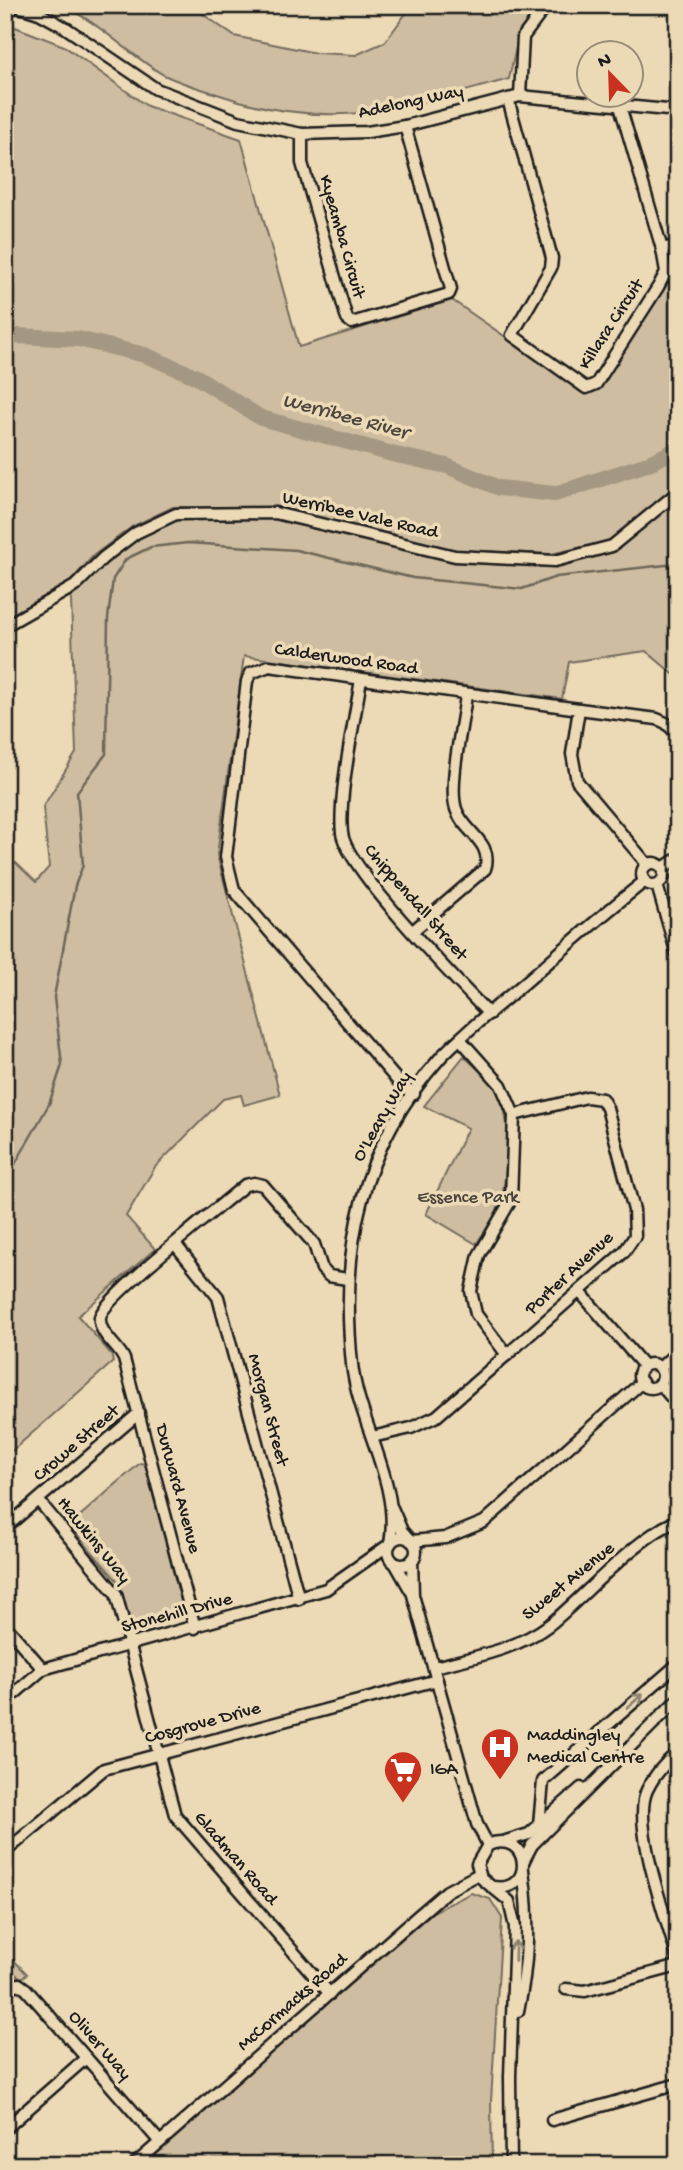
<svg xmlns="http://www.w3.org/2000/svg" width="683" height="2170" font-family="'Gochi Hand',sans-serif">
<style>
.green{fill:#cebda0;stroke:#756c5e;stroke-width:2}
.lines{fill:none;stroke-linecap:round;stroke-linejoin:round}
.stream{stroke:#6e6659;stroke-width:2.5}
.river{stroke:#a59882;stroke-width:16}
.minor-casing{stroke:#1c1c1c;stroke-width:15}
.minor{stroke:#ecd9b6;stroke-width:10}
.oneway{stroke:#8e8471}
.labels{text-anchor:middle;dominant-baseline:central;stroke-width:7;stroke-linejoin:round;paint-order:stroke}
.street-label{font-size:19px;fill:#1c1c1c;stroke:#ecd9b6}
.park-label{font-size:19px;fill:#48443d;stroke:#ecd9b6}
.poi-label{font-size:19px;fill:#1c1c1c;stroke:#ecd9b6;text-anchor:start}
.water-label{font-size:21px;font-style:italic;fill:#4c4740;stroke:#ecd9b6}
</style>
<rect width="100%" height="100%" fill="#ecd9b6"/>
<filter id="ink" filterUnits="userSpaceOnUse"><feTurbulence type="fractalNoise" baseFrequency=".0143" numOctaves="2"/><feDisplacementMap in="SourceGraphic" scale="14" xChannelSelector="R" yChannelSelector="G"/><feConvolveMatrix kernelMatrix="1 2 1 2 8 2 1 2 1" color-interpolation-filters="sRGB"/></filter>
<g filter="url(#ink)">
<g class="green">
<path d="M61,5H190L234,36L316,53L356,55L385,42L412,5H539L519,34L509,79C400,109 329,133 217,94C200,88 179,83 162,74C127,53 99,22 61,5Z"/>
<polygon points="5,23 64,46 147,106 241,139 299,347 452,300 584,391 597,388 659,297 671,272 666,252 678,248 678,486 609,541 551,554 455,550 276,508 173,507 133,526 94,555 69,583 5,618"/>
<polygon points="678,497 678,678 646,651 569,662 562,699 244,656 217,855 280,1095 244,1105 241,1095 223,1099 155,1167 126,1216 155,1249 78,1316 111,1354 113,1362 5,1457 5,862 16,863 36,882 49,867 43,807 76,753 71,598 102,566 138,536 176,518 277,519 456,562 552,567 612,551"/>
<path d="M464,1056C476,1068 493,1081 500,1096C512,1119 508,1189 496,1212C491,1223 483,1234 476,1244L426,1214L468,1128L424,1106Z"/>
<polygon points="140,1463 145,1464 183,1608 179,1615 137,1626 130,1622 120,1584 71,1528 72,1523"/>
<polygon points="471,1893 490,1899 502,1918 491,2101 492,2165 142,2165 433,1912"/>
<polygon points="5,1951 27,1974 22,1978 15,1974 5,1975"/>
</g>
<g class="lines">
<polyline class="stream" points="5,1182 49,1104 62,1065 54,997 75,886 83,865 77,792 106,754 108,618 113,579 126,559 151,547 188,543 296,550 413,578 522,589 556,577 675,564 678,552"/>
<polyline class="river" points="5,338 19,336 78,339 145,355 197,377 261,418 392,454 447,466 499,488 555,494 647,464 678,449"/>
<g class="minor-casing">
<g id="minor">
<polyline points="14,5 39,13 66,28 156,89 238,121 302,134 367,132 405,126 520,96 678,111"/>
<polyline points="520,96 523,37 547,5"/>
<polyline points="508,99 552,258 551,268 512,335 586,388 596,384 658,287 666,272 662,249 620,106"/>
<polyline points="302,134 302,163 347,319 352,323 449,294 451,289 405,126"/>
<polyline points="662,249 678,245"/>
<polyline points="5,626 75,586 103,558 136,533 176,514 275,513 455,556 555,561 612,546 678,492"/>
<path d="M361,679C355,719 338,795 342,833C346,868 459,983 489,1014"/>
<polyline points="579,709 657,719 666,723 678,735"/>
<circle cx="653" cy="874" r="11"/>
<polyline points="663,868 678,858"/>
<polyline points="657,885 678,958"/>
<path d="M414,930L485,869C494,842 463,832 456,809C448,785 463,723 466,695"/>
<polyline points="460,1039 501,1085 514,1115 511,1200 479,1255 471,1291 476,1314 507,1355"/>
<polyline points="414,1094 403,1087 234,890 226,857 247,681 251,673 269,666 579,709 572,754 577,781 647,864"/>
<polyline points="175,1244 218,1297 299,1599"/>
<polyline points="580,1292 644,1366"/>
<circle cx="651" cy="1376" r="12"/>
<polyline points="660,1368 678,1351"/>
<polyline points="660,1384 678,1405"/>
<polyline points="372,1437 411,1428 437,1416 624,1252 635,1236 634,1210 607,1108 602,1099 587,1097 514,1115"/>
<polyline points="38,1500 116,1594 175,1815 330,1994"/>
<polyline points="392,1508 402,1531 410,1540"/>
<polyline points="5,1528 139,1413"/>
<circle cx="402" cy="1551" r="14"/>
<polyline points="411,1541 445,1538 484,1522 642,1382"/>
<path d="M390,1544C401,1483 358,1423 352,1364C340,1248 360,1148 440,1058C466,1030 498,1006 527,981C566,947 604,913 645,881"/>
<polyline points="412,1560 413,1595 477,1824 488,1845"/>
<polyline points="395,1563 411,1591"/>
<polyline points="5,1625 43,1669"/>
<path d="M195,1628L124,1359C118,1345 98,1334 100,1317C103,1298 223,1204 245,1185L254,1183L263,1185L314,1244L322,1269L329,1276L347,1279"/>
<path d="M434,1667C473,1657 516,1650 549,1625C583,1598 640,1533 678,1521"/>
<polyline points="5,1702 43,1669 326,1589 390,1544"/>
<path d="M678,1752C666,1762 654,1775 647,1790C631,1824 667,1921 678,1959"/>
<polyline points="539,1825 543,1781 678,1664"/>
<polyline points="506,1841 529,1834 581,1788"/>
<polyline points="5,1852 104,1769 437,1680"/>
<polyline points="523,1862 532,1845 678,1699"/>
<path d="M493,1887C537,1894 530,1828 488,1845L477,1864L481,1878L509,1901L515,1927L510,2077L511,2165"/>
<polyline points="5,1988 19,1984 26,1989 160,2142"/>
<polyline points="566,1989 585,1991 678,1966"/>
<path d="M518,2011C529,1963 530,1919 523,1870"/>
<polyline points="552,2120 678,2084"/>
<polyline points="5,2129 86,2058"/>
<polyline points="134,2165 419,1915 447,1891 479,1874"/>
</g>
</g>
<use href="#minor" class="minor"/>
</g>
<defs><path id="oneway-shaft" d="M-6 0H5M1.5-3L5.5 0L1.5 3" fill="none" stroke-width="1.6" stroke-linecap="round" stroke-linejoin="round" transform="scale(1.75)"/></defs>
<g class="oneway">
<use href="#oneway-shaft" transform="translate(635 1701) rotate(-41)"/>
<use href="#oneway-shaft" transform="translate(515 1951) rotate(-89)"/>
</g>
</g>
<defs>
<g id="hospital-pin" transform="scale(2.0125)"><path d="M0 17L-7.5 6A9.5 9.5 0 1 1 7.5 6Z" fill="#c8321e" stroke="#ecd9b6"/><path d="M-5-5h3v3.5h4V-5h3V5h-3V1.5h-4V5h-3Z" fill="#fff"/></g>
<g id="supermarket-pin" transform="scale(2.0125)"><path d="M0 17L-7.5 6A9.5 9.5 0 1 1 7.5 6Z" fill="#c8321e" stroke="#ecd9b6"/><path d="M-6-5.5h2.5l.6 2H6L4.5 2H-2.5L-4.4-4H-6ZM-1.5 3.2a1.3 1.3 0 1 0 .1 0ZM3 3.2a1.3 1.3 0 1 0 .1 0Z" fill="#fff"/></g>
</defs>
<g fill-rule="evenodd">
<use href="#hospital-pin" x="500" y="1747"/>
<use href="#supermarket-pin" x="403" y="1770"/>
</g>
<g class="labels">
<g class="street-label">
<text transform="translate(411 103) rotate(-12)">Adelong Way</text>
<text transform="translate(341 237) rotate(74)">Kyeamba Circuit</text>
<text transform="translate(612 325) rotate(-57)">Killara Circuit</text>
<text transform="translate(360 516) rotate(13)">Werribee Vale Road</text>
<text transform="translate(346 660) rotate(8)">Calderwood Road</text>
<text transform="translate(415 903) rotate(49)">Chippendall Street</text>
<text transform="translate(383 1117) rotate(-60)">O'Leary Way</text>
<text transform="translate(570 1274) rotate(-43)">Porter Avenue</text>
<text transform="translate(267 1410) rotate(75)">Morgan Street</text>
<text transform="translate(77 1444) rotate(-41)">Crowe Street</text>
<text transform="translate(177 1489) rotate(75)">Durward Avenue</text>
<text transform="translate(93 1541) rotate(51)">Hawkins Way</text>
<text transform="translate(569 1582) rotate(-39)">Sweet Avenue</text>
<text transform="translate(177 1614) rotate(-15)">Stonehill Drive</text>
<text transform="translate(203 1724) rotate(-15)">Cosgrove Drive</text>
<text transform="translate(235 1859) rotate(49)">Gladman Road</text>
<text transform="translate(293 2003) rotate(-41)">McCormacks Road</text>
<text transform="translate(99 2046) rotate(49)">Oliver Way</text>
</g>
<g class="park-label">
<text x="468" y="1198">Essence Park</text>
</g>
<g class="poi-label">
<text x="527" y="1736">Maddingley<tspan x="527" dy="22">Medical Centre</tspan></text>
<text x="430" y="1770">IGA</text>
</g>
<g class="water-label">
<text transform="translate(345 418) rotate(15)">Werribee River</text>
</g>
</g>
<rect width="683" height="2170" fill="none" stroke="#ecd9b6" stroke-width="28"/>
<rect x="14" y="14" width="655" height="2142" fill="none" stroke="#1c1c1c" stroke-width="2.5" filter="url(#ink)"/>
<g transform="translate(610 74) rotate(337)"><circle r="33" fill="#ecd9b6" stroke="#998d78" stroke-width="2"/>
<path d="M0-5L12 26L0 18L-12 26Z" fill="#c8321e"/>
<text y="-10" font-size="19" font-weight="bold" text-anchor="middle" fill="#1c1c1c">N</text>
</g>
</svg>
